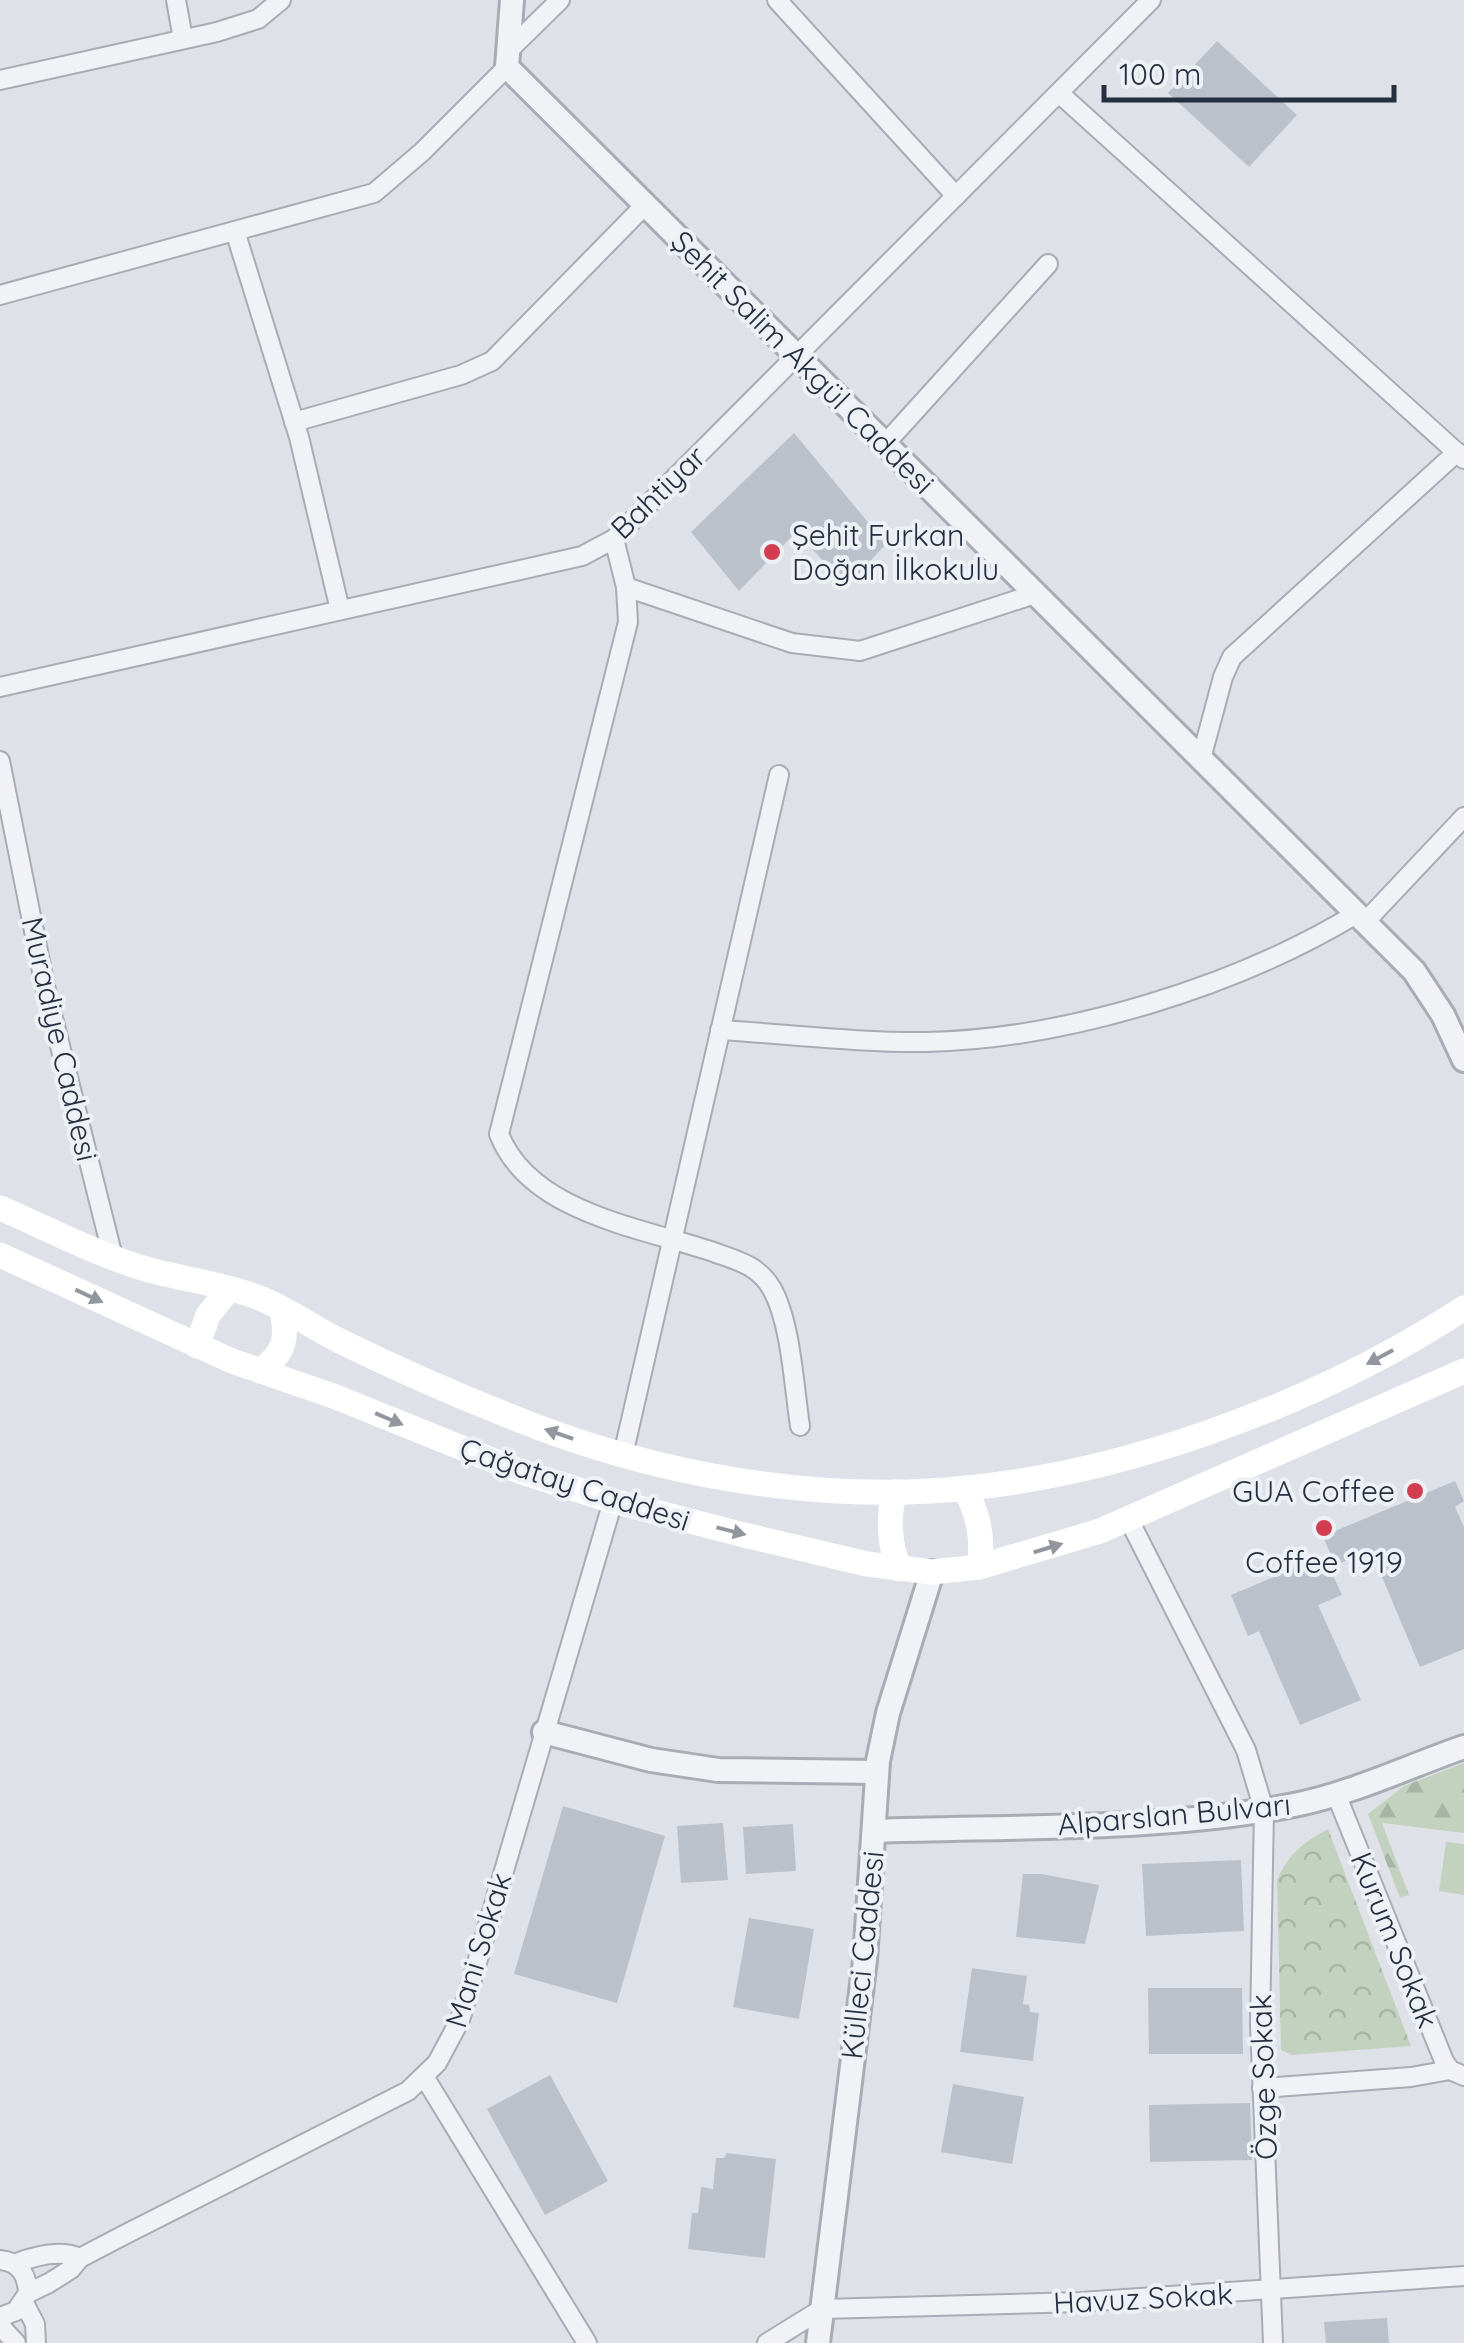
<svg xmlns="http://www.w3.org/2000/svg" width="1464" height="2343" font-family="Quicksand,sans-serif">
<style>
.grass{fill:#c3d2be}
.forest{fill:url(#forest-firs)}
.park{fill:url(#park-crowns)}
.building{fill:#bbc1cb}
.lines{fill:none;stroke-linecap:round;stroke-linejoin:round}
.minor-casing{stroke:#a7acb5;stroke-width:22}
.tertiary-casing{stroke:#a7acb5;stroke-width:28}
.minor{stroke:#f0f2f6;stroke-width:18}
.tertiary{stroke:#f0f2f6;stroke-width:22}
.secondary{stroke:#fff;stroke-width:25}
.oneway{fill:#92979f}
.poi-dot{fill:#d33d52;stroke:#edf0f5;stroke-width:4}
.labels{text-anchor:middle;dominant-baseline:central;stroke-width:8;stroke-linejoin:round;paint-order:stroke}
.street-label{font-size:30px;fill:#262f3f;stroke:#edf0f5}
.poi-label{font-size:30px;fill:#262f3f;stroke:#edf0f5;text-anchor:start}
</style>
<defs>
<pattern id="forest-firs" width="22" height="20" patternUnits="userSpaceOnUse" patternTransform="scale(2.5)"><rect width="22" height="20" fill="#c3d2be"/><path d="M5 1l3.5 6h-7zM16 11l3.5 6h-7z" fill="#a7b5a4"/></pattern>
<pattern id="park-crowns" width="20" height="18" patternUnits="userSpaceOnUse" patternTransform="scale(2.5)"><rect width="20" height="18" fill="#c3d2be"/><path d="M2 6a3 3 0 1 1 6 0M12 15a3 3 0 1 1 6 0" fill="none" stroke="#a7b5a4"/></pattern>
</defs>
<rect width="100%" height="100%" fill="#dee2e8"/>
<polygon class="grass" points="1446,1842 1464,1844 1464,1895 1439,1891"/>
<polygon class="forest" points="1464,1763 1464,1833 1382,1823 1409,1895 1400,1898 1368,1814 1404,1786"/>
<path class="park" d="M1328,1829L1411,2046L1292,2055L1281,2050L1277,1880C1288,1854 1304,1842 1328,1829Z"/>
<g class="building">
<polygon points="1217,41 1297,115 1249,167 1168,93"/>
<polygon points="794,433 886,544 847,586 796,532 739,591 691,532"/>
<polygon points="1455,1481 1464,1501 1455,1507 1464,1527 1464,1649 1420,1667 1371,1551 1335,1565 1323,1536"/>
<polygon points="1324,1556 1342,1595 1318,1605 1361,1700 1300,1725 1259,1631 1248,1636 1231,1595"/>
<polygon points="563,1806 665,1836 617,2003 514,1974"/>
<polygon points="723,1823 728,1880 681,1883 677,1826"/>
<polygon points="793,1824 796,1871 746,1874 743,1827"/>
<polygon points="1241,1860 1244,1931 1146,1936 1142,1864"/>
<polygon points="1023,1874 1042,1874 1099,1885 1085,1944 1016,1937"/>
<polygon points="749,1918 814,1929 799,2019 733,2007"/>
<polygon points="972,1968 1027,1976 1023,2004 1029,2005 1030,2012 1039,2013 1033,2061 960,2052"/>
<polygon points="1148,1988 1242,1988 1243,2054 1149,2054"/>
<polygon points="550,2075 608,2181 545,2215 487,2109"/>
<polygon points="953,2084 1024,2097 1012,2164 941,2152"/>
<polygon points="1250,2103 1252,2160 1150,2162 1149,2105"/>
<polygon points="727,2153 776,2159 765,2258 688,2249 692,2213 698,2213 701,2187 713,2189 716,2158 724,2158"/>
<polygon points="1387,2318 1389,2343 1326,2343 1324,2322"/>
</g>
<g class="lines">
<g class="minor-casing">
<g id="minor">
<polyline points="176,0 183,39"/>
<polyline points="777,0 956,196"/>
<polyline points="508,51 560,0"/>
<polyline points="0,80 217,32 258,19 281,0"/>
<polyline points="1059,93 1464,459"/>
<polyline points="235,231 299,437 340,610"/>
<polyline points="0,295 374,193 422,152 507,67"/>
<polyline points="294,422 461,375 492,361 645,205"/>
<polyline points="885,444 1048,264"/>
<path d="M614,539L626,587L628,622L499,1134C530,1214 645,1228 716,1253C739,1261 759,1266 772,1289C791,1323 794,1387 800,1426"/>
<polyline points="626,587 792,643 860,651 1035,594"/>
<polyline points="0,687 582,556 614,539 1151,0"/>
<polyline points="1201,759 1223,677 1232,657 1457,452"/>
<polyline points="0,761 45,986 113,1257"/>
<polyline points="1365,922 1464,817"/>
<path d="M720,1030C788,1034 859,1043 927,1042C1067,1039 1237,986 1356,914"/>
<polyline points="623,1455 779,775"/>
<polyline points="1129,1520 1246,1750 1264,1810 1260,2025 1273,2343"/>
<polyline points="1336,1794 1444,2061 1450,2070 1464,2076"/>
<polyline points="425,2078 587,2343"/>
<polyline points="1262,2088 1411,2077 1450,2070"/>
<path d="M0,2260C19,2262 27,2274 28,2293L16,2311L0,2317"/>
<path d="M14,2264C34,2256 60,2249 80,2258"/>
<polyline points="28,2293 49,2283 71,2269 80,2258 124,2235 408,2091 437,2063 460,2020 613,1501"/>
<polyline points="24,2303 35,2324 36,2343"/>
<polyline points="0,2320 3,2329 16,2343"/>
<polyline points="767,2343 822,2309 1081,2302 1464,2276"/>
</g>
</g>
<g class="tertiary-casing">
<g id="tertiary">
<polyline points="512,0 507,67 1414,971 1443,1015 1464,1060"/>
<polyline points="544,1732 651,1760 718,1770 877,1772"/>
<path d="M874,1831C1010,1826 1167,1831 1299,1804C1355,1792 1410,1766 1464,1747"/>
<polyline points="818,2343 865,1960 878,1761 888,1713 932,1572"/>
</g>
</g>
<use href="#minor" class="minor"/>
<use href="#tertiary" class="tertiary"/>
<g class="secondary">
<path d="M0,1208C45,1227 89,1251 136,1266C176,1279 218,1282 257,1297C286,1308 312,1327 340,1341C405,1373 472,1402 540,1428C663,1474 799,1498 930,1491C1110,1481 1314,1406 1464,1308"/>
<polyline points="0,1255 232,1361 336,1397 519,1471 613,1501 744,1535 867,1564 932,1572 979,1567 1100,1531 1464,1371"/>
<polyline points="197,1346 208,1315 229,1289"/>
<path d="M260,1371C284,1354 289,1338 281,1309"/>
<path d="M965,1488C978,1515 984,1537 979,1567"/>
<path d="M894,1492C888,1520 889,1542 899,1569"/>
</g>
</g>
<defs><path id="oneway-solid" d="M-6-.8H1V-3.2L6.5 0L1 3.2V.8H-6Z" transform="scale(2.5)"/></defs>
<g class="oneway">
<use href="#oneway-solid" transform="translate(89 1296) rotate(25)"/>
<use href="#oneway-solid" transform="translate(1380 1357) rotate(152)"/>
<use href="#oneway-solid" transform="translate(389 1419) rotate(23)"/>
<use href="#oneway-solid" transform="translate(559 1434) rotate(-161)"/>
<use href="#oneway-solid" transform="translate(731 1531) rotate(14)"/>
<use href="#oneway-solid" transform="translate(1048 1548) rotate(-17)"/>
</g>
<g class="poi-dot">
<circle cx="772" cy="552" r="10"/>
<circle cx="1415" cy="1491" r="10"/>
<circle cx="1324" cy="1528" r="10"/>
</g>
<g class="labels">
<g class="street-label">
<text transform="translate(803 362) rotate(45)">Şehit Salim Akgül Caddesi</text>
<text transform="translate(658 492) rotate(-44)">Bahtiyar</text>
<text transform="translate(60 1039) rotate(77)">Muradiye Caddesi</text>
<text transform="translate(575 1484) rotate(18)">Çağatay Caddesi</text>
<text transform="translate(1174 1814) rotate(-5)">Alparslan Bulvarı</text>
<text transform="translate(1395 1940) rotate(68)">Kurum Sokak</text>
<text transform="translate(478 1950) rotate(-73)">Mani Sokak</text>
<text transform="translate(862 1955) rotate(-84)">Külleci Caddesi</text>
<text transform="translate(1263 2077) rotate(-92)">Özge Sokak</text>
<text transform="translate(1143 2298) rotate(-3)">Havuz Sokak</text>
</g>
<g class="poi-label">
<text x="792" y="535">Şehit Furkan<tspan x="792" dy="34">Doğan İlkokulu</tspan></text>
<text x="1395" y="1491" text-anchor="end">GUA Coffee</text>
<text x="1324" y="1562" text-anchor="middle">Coffee 1919</text>
</g>
</g>
<path d="M1104 85v15h290v-15" fill="none" stroke="#262f3f" stroke-width="5"/>
<text x="1119" y="85" font-size="30" fill="#262f3f" stroke="#edf0f5" stroke-width="8" paint-order="stroke">100 m</text>
</svg>
